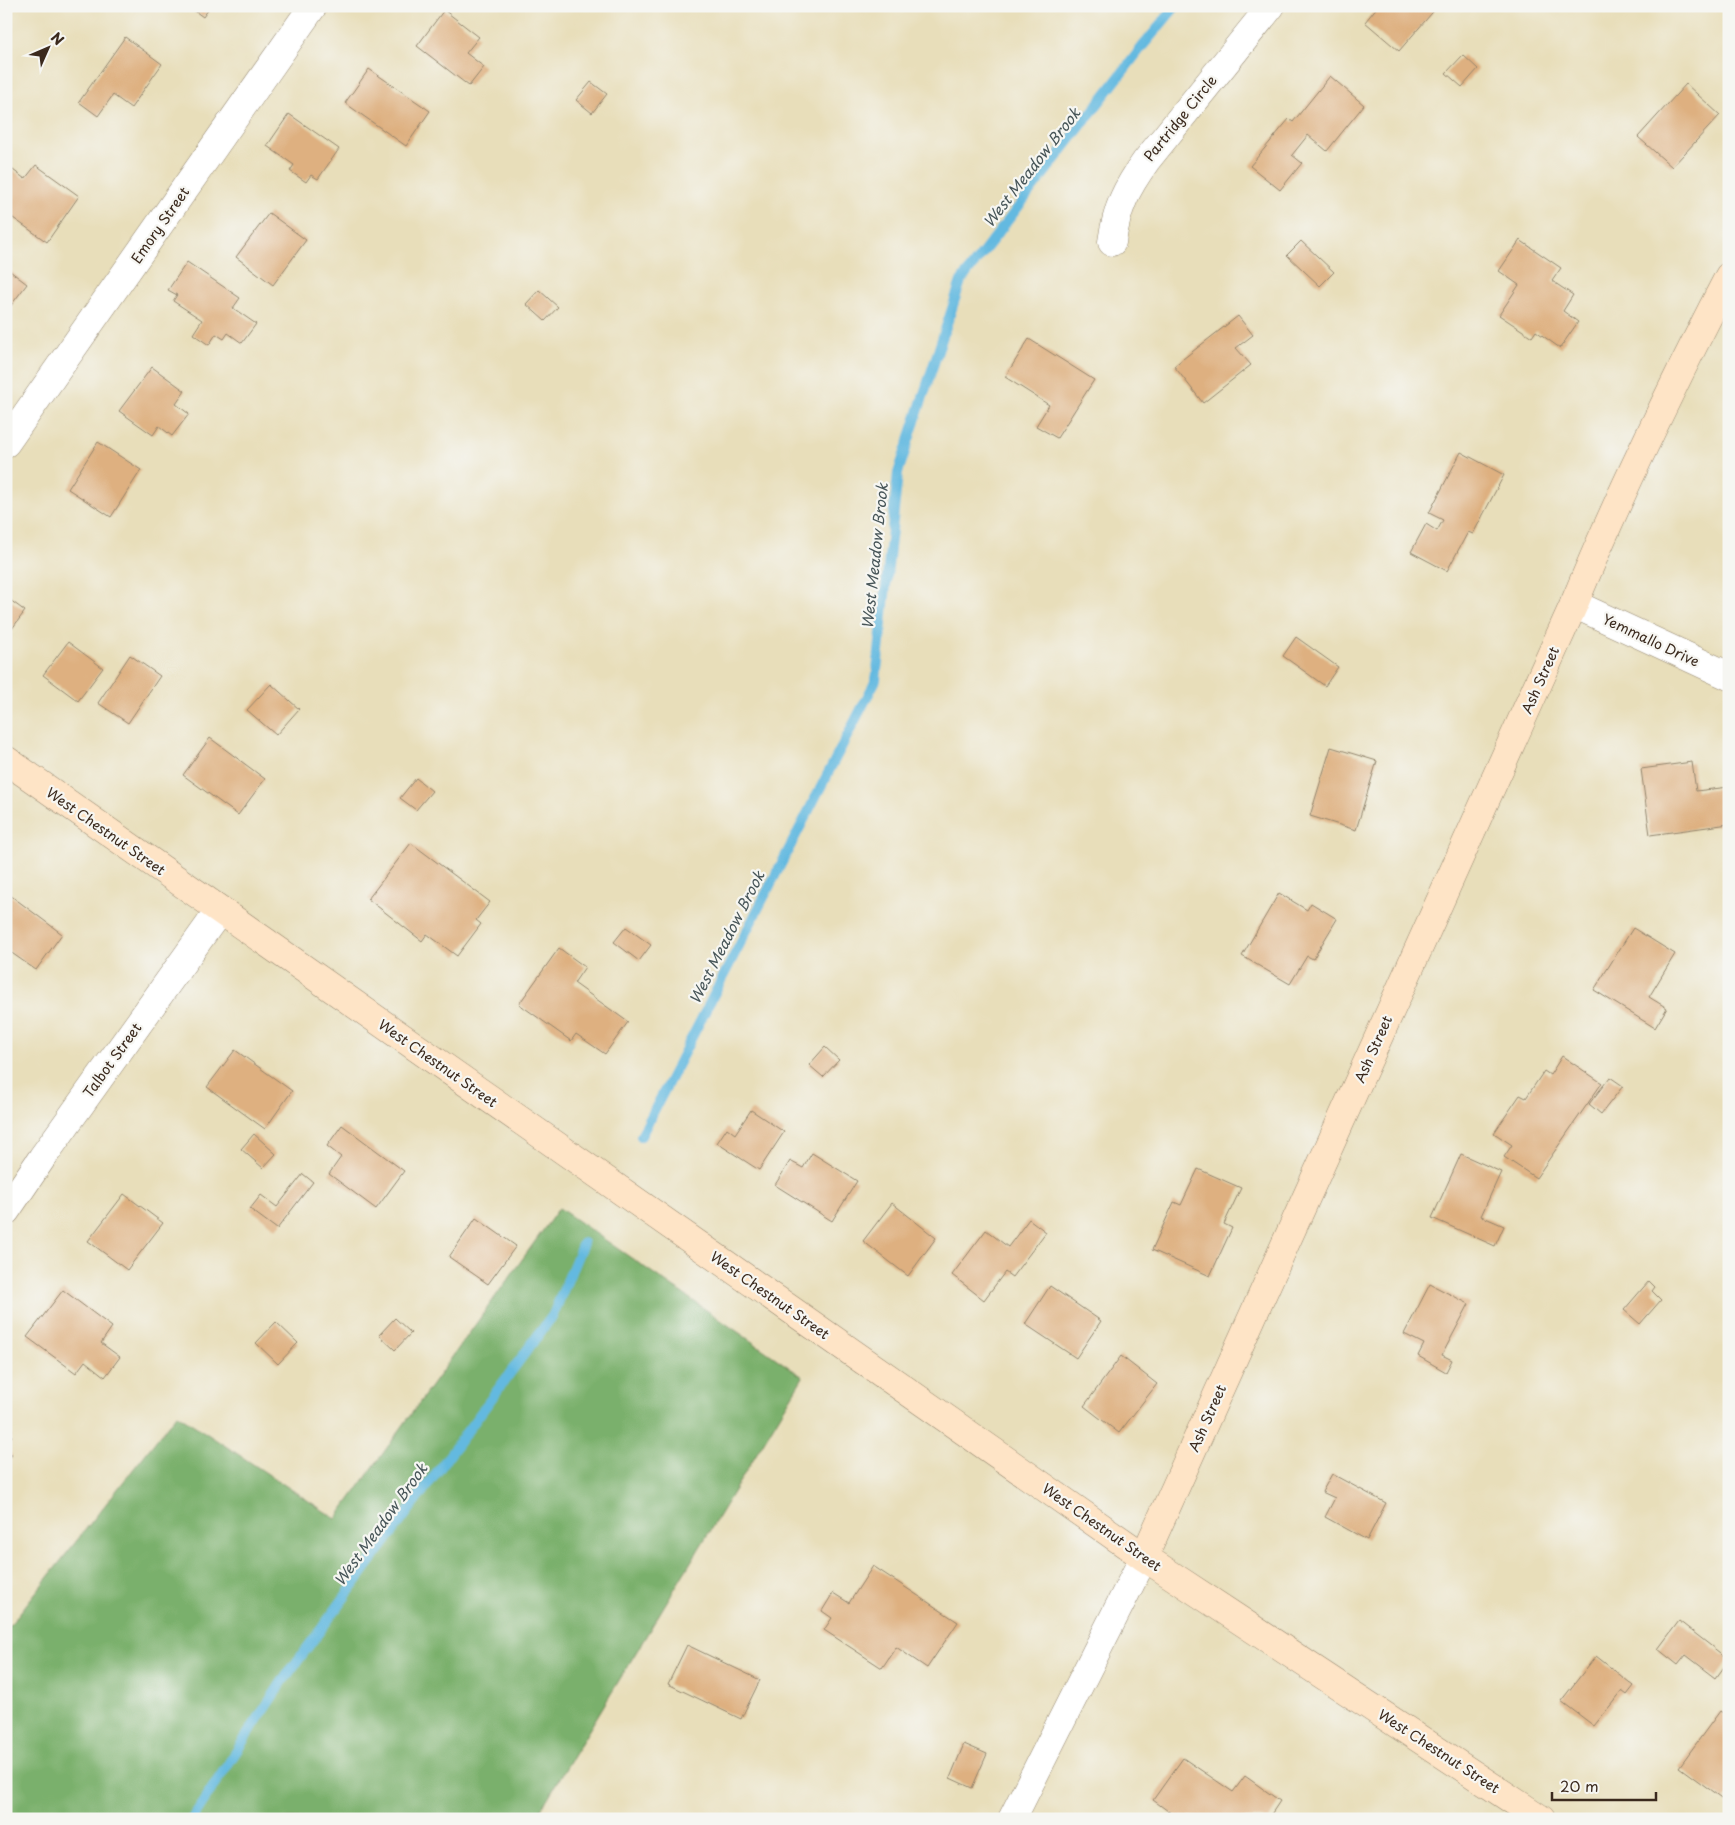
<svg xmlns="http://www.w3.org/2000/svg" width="1735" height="1825" font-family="'Playpen Sans',sans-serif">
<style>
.forest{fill:#7ab06c;stroke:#5a6d45}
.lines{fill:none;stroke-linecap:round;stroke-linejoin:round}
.stream{stroke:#64b9e0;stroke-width:10}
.building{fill:#deb080}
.street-casing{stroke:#92846c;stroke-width:29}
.secondary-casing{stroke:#92846c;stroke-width:29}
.street{stroke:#fff;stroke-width:28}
.secondary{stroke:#fee4c6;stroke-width:28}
.labels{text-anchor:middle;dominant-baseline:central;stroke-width:4.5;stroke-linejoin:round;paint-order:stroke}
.street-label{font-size:14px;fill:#3b2a1e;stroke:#f6f6f2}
.water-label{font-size:15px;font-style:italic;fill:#475558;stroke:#f6f6f2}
</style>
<rect width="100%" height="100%" fill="#f6f6f2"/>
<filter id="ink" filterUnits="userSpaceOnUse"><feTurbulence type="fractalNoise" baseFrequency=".02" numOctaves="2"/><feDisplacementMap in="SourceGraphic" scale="10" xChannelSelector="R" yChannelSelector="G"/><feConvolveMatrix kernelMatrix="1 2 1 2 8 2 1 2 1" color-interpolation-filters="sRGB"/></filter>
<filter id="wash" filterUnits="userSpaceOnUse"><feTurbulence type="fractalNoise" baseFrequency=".0096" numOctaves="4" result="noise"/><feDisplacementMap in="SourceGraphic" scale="20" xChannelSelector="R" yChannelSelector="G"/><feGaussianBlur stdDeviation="1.12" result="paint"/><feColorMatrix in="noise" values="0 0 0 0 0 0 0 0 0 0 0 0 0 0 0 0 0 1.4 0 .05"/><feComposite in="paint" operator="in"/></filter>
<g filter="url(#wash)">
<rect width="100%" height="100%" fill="#e8deba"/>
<polygon class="forest" points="559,1208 803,1377 535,1819 6,1819 6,1630 177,1414 336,1519"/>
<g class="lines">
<g class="stream">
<polyline points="641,1136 876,680 898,473 961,281 1142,47 1176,6"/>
<polyline points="192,1819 282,1682 553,1315 583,1243"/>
</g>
</g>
<g id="blocks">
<g class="building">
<polygon points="188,6 211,6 203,17"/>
<polygon points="1378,6 1438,6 1399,51 1365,22"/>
<polygon points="444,10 479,37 466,53 484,67 469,86 417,46"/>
<polygon points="125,37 162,64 131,108 113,95 98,116 79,102"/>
<polygon points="1463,55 1478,69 1462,87 1446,73"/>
<polygon points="369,69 430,111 406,146 345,103"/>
<polygon points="1330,76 1364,105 1327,151 1308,135 1292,155 1302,163 1280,190 1250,166 1289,119 1293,122"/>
<polygon points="591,82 607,94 592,113 576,100"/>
<polygon points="1686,84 1720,115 1672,167 1638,137"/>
<polygon points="289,114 339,149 318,179 311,175 306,182 290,171 294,165 267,146"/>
<polygon points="36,165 79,196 47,242 6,213 6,170 9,167 25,179"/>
<polygon points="269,213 306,240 273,285 236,257"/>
<polygon points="1520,240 1561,268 1552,281 1573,295 1563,311 1578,322 1560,348 1536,331 1532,337 1499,315 1519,285 1499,271"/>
<polygon points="1301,241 1334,272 1320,286 1287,255"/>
<polygon points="187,262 240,298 233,308 256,324 242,343 228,333 224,339 216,334 209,345 193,334 202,320 173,301 177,295 168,290"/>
<polygon points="6,268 27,284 6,312"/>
<polygon points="539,290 558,307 545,321 526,304"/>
<polygon points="1238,316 1253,335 1236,348 1251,365 1203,403 1174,366"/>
<polygon points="1029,339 1094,380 1057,438 1036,426 1049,405 1005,377"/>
<polygon points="152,367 185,391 176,404 189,414 172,436 159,426 153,435 119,411"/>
<polygon points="98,442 141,470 111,517 68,489"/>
<polygon points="1461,452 1504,475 1473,534 1468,532 1447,571 1411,552 1426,524 1437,531 1443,520 1429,513"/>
<polygon points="6,597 25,611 6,637"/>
<polygon points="1296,637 1338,667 1325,686 1283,656"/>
<polygon points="68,642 103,668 78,701 43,675"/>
<polygon points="130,655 160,676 128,723 98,703"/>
<polygon points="271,684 299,709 276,735 247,710"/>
<polygon points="210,738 265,779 238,815 183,775"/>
<polygon points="1331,747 1377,761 1356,830 1310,816"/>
<polygon points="1692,762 1696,791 1729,787 1729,824 1650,835 1641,769"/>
<polygon points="416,778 432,791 416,810 400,798"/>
<polygon points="411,843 490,902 476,920 481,924 457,956 427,934 422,941 368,899"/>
<polygon points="1279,893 1307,910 1311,903 1337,919 1313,959 1307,956 1290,984 1242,956"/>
<polygon points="10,895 62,934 36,970 6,949 6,900"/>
<polygon points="626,927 651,945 639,961 614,942"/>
<polygon points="1633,928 1675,954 1649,997 1667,1008 1655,1028 1594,990"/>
<polygon points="559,948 585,967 574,983 628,1022 605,1054 576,1034 571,1041 519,1004"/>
<polygon points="825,1047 839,1060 823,1077 809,1065"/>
<polygon points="235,1050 292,1091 265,1129 207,1087"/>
<polygon points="1562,1056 1602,1083 1536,1178 1504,1157 1512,1145 1494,1133 1520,1095 1526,1098 1544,1071 1550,1075"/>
<polygon points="1610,1077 1623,1086 1601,1114 1589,1104"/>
<polygon points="751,1110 784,1132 759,1170 717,1143 727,1128 735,1134"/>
<polygon points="342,1125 404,1171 376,1209 329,1174 341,1157 327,1146"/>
<polygon points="254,1134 276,1154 263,1168 241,1149"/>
<polygon points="812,1153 857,1181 832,1221 775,1185 790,1161 803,1168"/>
<polygon points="1461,1154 1501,1172 1481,1216 1504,1226 1495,1246 1432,1218"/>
<polygon points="1198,1169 1241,1188 1224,1224 1232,1228 1210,1276 1152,1250 1174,1202 1181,1205"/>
<polygon points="303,1174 313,1182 277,1229 250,1209 261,1195 277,1207"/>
<polygon points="124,1194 163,1223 127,1270 88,1241"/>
<polygon points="892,1203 936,1238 908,1276 863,1241"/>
<polygon points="476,1218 516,1246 488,1284 449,1257"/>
<polygon points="1029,1219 1046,1232 1012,1277 1005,1272 984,1300 952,1275 986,1230 1008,1247"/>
<polygon points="1649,1281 1655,1287 1652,1291 1661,1300 1640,1324 1624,1310"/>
<polygon points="1430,1284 1469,1304 1442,1355 1452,1360 1446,1372 1418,1356 1424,1344 1404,1334"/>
<polygon points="1050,1286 1101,1321 1076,1358 1025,1324"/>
<polygon points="63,1290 112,1327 101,1343 120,1357 105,1377 85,1361 76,1373 27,1337"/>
<polygon points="395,1318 411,1333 395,1350 379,1335"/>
<polygon points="276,1322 298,1343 278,1364 256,1343"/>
<polygon points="1121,1356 1157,1384 1119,1433 1084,1406"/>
<polygon points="6,1432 12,1436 6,1444"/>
<polygon points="6,1450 12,1455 6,1462"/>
<polygon points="1332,1474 1386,1503 1367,1540 1325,1517 1335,1498 1322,1492"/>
<polygon points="873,1566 958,1622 927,1668 896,1647 882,1668 824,1630 832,1618 822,1611 833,1593 849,1603"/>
<polygon points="1679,1621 1729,1660 1716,1678 1686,1655 1678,1665 1658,1649"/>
<polygon points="687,1645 760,1680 741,1719 668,1684"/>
<polygon points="1596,1656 1634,1686 1627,1695 1622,1691 1594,1726 1561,1701"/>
<polygon points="1720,1711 1729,1717 1729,1794 1724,1800 1679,1767"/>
<polygon points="964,1744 987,1754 972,1788 950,1778"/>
<polygon points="1183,1758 1233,1792 1245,1776 1280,1801 1268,1819 1195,1819 1191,1816 1189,1819 1179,1819 1153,1800"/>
</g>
</g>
</g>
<g filter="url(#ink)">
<use href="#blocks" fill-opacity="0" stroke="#92846c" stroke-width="1"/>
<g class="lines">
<g class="street-casing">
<g id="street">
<path d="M1112,242C1117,207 1126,189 1146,161L1271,6"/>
<polyline points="6,443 313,6"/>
<polyline points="1574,604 1729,676"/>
<polyline points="6,1211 42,1158 220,910"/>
<polyline points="1012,1819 1144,1557"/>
</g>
</g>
<g class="secondary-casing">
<g id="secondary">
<polyline points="6,760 1144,1557 1541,1819"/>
<path d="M1144,1557L1574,604C1620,492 1673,384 1729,276"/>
</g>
</g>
<use href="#street" class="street"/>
<use href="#secondary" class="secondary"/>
</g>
</g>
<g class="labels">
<g class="street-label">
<text transform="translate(1180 118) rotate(-51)">Partridge Circle</text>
<text transform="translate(160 225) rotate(-55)">Emory Street</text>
<text transform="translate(1651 640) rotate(25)">Yemmallo Drive</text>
<text transform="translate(1540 680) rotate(-66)">Ash Street</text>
<text transform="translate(106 831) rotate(35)">West Chestnut Street</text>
<text transform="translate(1373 1049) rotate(-66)">Ash Street</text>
<text transform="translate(112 1060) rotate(-54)">Talbot Street</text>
<text transform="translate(438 1063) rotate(35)">West Chestnut Street</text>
<text transform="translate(770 1295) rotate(35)">West Chestnut Street</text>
<text transform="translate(1207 1418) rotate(-66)">Ash Street</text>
<text transform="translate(1102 1527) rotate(35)">West Chestnut Street</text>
<text transform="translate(1439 1751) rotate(33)">West Chestnut Street</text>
</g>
<g class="water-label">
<text transform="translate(1031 167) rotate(-52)">West Meadow Brook</text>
<text transform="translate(874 556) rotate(-84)">West Meadow Brook</text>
<text transform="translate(726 937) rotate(-63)">West Meadow Brook</text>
<text transform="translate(380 1524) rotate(-54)">West Meadow Brook</text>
</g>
</g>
<rect width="1735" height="1825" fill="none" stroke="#f6f6f2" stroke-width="25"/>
<g transform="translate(48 48) rotate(45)" stroke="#f6f6f2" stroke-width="4" paint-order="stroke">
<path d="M0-4L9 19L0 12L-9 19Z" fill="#3b2a1e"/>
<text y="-8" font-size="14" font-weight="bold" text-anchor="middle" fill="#3b2a1e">N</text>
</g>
<path d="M1552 1792v8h104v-8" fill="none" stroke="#3b2a1e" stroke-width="2.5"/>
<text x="1560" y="1792" font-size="15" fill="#3b2a1e" stroke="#f6f6f2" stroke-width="4" paint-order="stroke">20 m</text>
</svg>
